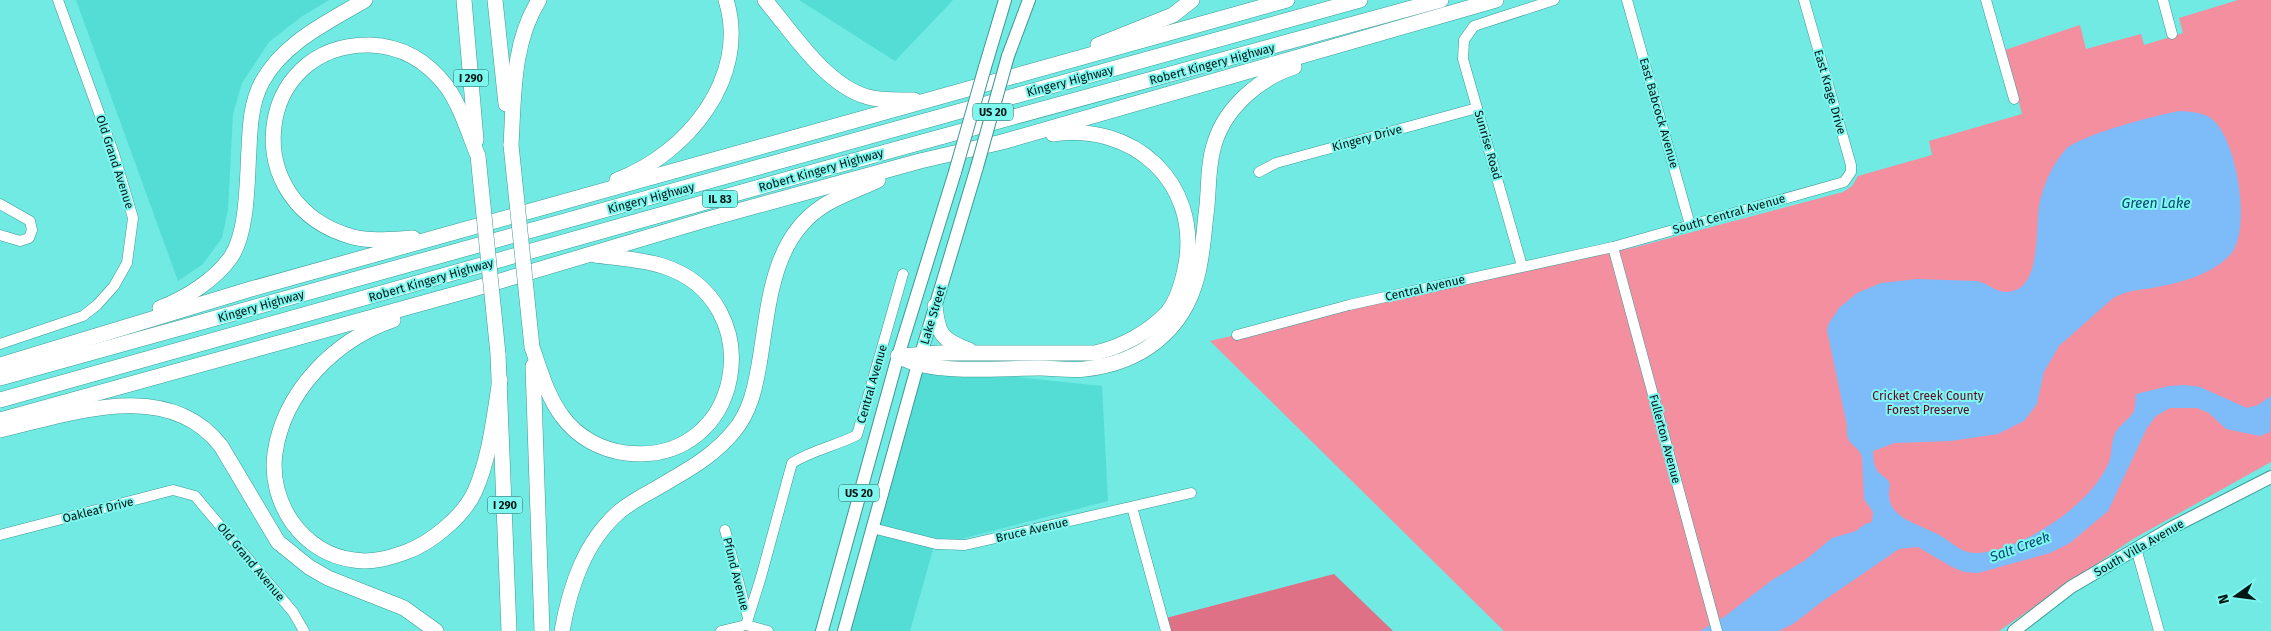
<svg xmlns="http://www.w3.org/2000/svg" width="2271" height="631" font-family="'Fira Sans',sans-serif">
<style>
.built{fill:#53ddd5}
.green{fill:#f48fa0}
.forest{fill:#de7185}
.water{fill:#7ebbf9}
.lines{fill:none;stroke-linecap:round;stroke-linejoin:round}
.minor-casing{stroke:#3c9a95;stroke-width:11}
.major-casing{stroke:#3c9a95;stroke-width:14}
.highway-casing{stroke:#3c9a95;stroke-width:16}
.minor{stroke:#fff;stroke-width:10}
.major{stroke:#fff;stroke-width:12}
.highway{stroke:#fff;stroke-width:15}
.major-bridge-casing{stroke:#3c9a95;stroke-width:14;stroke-linecap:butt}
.highway-bridge-casing{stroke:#3c9a95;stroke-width:16;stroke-linecap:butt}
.major-bridge{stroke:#fff;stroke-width:12}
.highway-bridge{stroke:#fff;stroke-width:15}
.labels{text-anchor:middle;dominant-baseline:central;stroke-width:4;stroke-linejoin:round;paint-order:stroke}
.shield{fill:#7ef7ef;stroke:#265a56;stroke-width:1}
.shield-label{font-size:11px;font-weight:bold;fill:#001615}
.street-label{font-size:12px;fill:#001615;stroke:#7ef7ef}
.park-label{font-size:12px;fill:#670025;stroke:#7ef7ef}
.water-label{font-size:14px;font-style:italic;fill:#0b4575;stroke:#7ef7ef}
</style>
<rect width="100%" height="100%" fill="#70eae2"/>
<g class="built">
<polygon points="76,0 329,0 301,17 269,42 242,83 233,114 228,209 222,238 203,264 178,281"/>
<polygon points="799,0 953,0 895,61"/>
<polygon points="921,367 1102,386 1108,501 934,546 910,631 847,631"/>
</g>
<polygon class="green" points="2238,0 2271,0 2271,462 2133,539 1999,631 1504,631 1210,341 1459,283 1636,247 1843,192 1852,186 1858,176 1932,155 1929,141 2022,114 2005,50 2080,25 2086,49 2141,34 2144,45 2183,33 2179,18"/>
<polygon class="forest" points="1334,574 1393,631 1170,631 1166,618"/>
<path class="water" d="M2180,111C2192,112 2204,112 2213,120C2237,140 2253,233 2229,256C2209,276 2179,283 2152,288C2138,290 2124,291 2112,299L2059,346L2044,372L2037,404L2024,421L1998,434L1951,441L1895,443L1873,451L1874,463L1877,471L1888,480L1890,485C1882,519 1919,523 1941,536C1952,542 1961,553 1975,553C2020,552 2092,505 2109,462C2112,454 2111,444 2114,436C2118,425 2127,421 2133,413C2136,408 2135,399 2136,394L2169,386L2185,385L2200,387L2247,408L2258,405L2271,396L2270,432L2260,436L2226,429L2209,413L2197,408H2170L2156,416L2147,428L2108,511L2070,543L2050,553L1978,573L1964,572L1952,567L1918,547L1899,549L1823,601L1793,624L1779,631H1700L1724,617L1772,580L1804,561L1832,538L1856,531L1865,524L1872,522L1873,512L1864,499L1862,457C1857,443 1845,447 1847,426L1827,330L1829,323L1839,308L1857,293L1881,283L1917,279L1977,281C1986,283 1997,292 2005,292C2044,293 2034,225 2040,201C2044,183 2053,164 2065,150C2077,136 2159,114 2180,111Z"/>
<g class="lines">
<g class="minor-casing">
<g id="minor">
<polyline points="1627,0 1690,225"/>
<polyline points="1986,0 2014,99"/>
<polyline points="2163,0 2172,34"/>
<polyline points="1259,172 1276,163 1477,108"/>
<polyline points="0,204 30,221 32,230 29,238 20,241 0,235"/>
<polyline points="1613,247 1717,631"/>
<polyline points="1522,266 1463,59 1464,40 1474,26 1554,0"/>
<polyline points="1237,335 1349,305 1613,247 1844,182 1851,172 1851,165 1804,0"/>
<polyline points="0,344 83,316 97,305 114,286 127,263 133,218 114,154 58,0"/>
<polyline points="1132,507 1166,631"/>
<polyline points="872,528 936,544 965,545 1191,493"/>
<polyline points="725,530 748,618"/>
<polyline points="0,535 173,490 195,496 293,612 304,631"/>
<polyline points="2136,548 2159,631"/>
<path d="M746,625L761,577L792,463C812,450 836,446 857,435L903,274"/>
<polyline points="721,631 746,625 768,631"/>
</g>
</g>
<g class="major-casing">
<g id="major">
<polyline points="1008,56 1029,0"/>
<polyline points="985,67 1005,0"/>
<polyline points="822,631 898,356 955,172"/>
<polyline points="844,631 918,364 977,167"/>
<polyline points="2014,631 2071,587 2173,527 2271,477"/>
</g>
</g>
<g class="highway-casing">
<g id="highway">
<polyline points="464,0 476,140"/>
<polyline points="495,0 506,104"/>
<path d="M765,0C792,32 826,86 868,97C882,101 899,100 914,100"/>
<polyline points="1098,45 1173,15 1192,0"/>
<path d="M511,145C514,96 512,43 539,0"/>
<path d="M617,180C687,154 750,77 726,0"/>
<path d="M413,238C395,239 371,242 353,237C235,205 254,43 370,45C402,46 428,62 447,87C461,107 469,134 478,156"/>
<path d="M935,306C938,335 942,340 969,350"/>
<path d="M160,308C186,298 215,280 231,257C248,232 247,179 249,149C250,126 251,103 262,82C284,42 328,22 365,0"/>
<path d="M393,320C335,340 284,391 275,453C268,503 303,554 354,560C372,563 389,558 406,552C431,543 464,516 475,491C490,457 494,416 500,380"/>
<path d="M532,347C540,370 547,396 562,416C577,437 601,450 626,453C744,467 772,301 663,266C641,259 618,258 595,255"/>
<polyline points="498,354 509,631"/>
<path d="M898,356C904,359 912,363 919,364C953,373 1004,368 1040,368C1054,368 1070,371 1085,369C1140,363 1183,332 1197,277C1203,255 1204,229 1207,206C1209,185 1208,162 1215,142C1226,107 1260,78 1294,67"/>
<path d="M902,356L939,353H1095C1121,347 1148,333 1167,313C1178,300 1183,280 1186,264C1200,182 1133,122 1053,134"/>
<polyline points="0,365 251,289 1287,0"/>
<polyline points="533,366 542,631"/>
<polyline points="0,378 1360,0"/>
<polyline points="0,400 820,170 1441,0"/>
<polyline points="0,420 470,290 705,220 920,161 1002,142 1496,0"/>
<path d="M0,430C70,414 168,377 221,446L278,542L309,567L328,578L404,608L436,631"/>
<path d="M562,631C570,586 585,541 620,511C636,498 655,490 672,479C695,466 717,452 734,431C750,412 755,388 759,365C769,308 770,240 823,206C840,195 860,189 878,180"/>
</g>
</g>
<use href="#minor" class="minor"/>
<use href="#major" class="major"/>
<use href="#highway" class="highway"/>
<g class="major-bridge-casing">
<g id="major-bridge">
<polyline points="977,167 1008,56"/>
<polyline points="955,172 985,67"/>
</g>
</g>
<g class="highway-bridge-casing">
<g id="highway-bridge">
<polyline points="511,145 532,347"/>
<polyline points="478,156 498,354"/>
</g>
</g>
<use href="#major-bridge" class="major-bridge"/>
<use href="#highway-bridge" class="highway-bridge"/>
</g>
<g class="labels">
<g class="shield">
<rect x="453.5" y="69.5" width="35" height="17" rx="4"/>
<rect x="973" y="103.5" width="40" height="17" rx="4"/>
<rect x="702.5" y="190.5" width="35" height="17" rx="4"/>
<rect x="839" y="484.5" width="40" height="17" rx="4"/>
<rect x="487.5" y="496.5" width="35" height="17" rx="4"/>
</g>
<g class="shield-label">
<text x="471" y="78">I 290</text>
<text x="993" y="112">US 20</text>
<text x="720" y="199">IL 83</text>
<text x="859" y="493">US 20</text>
<text x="505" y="505">I 290</text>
</g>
<g class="street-label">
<text transform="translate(1212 64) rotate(-15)">Robert Kingery Highway</text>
<text transform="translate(1070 81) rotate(-15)">Kingery Highway</text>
<text transform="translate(1830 92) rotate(74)">East Krage Drive</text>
<text transform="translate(1659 113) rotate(74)">East Babcock Avenue</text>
<text transform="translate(1367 138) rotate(-15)">Kingery Drive</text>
<text transform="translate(1488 145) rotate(74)">Sunrise Road</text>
<text transform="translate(115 162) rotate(72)">Old Grand Avenue</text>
<text transform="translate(821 170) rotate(-16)">Robert Kingery Highway</text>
<text transform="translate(651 198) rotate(-15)">Kingery Highway</text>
<text transform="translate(1729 214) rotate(-16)">South Central Avenue</text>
<text transform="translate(431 280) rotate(-16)">Robert Kingery Highway</text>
<text transform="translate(1425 288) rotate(-13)">Central Avenue</text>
<text transform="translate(261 306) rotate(-16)">Kingery Highway</text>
<text transform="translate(933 315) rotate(-73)">Lake Street</text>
<text transform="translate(872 384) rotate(-74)">Central Avenue</text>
<text transform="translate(1665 439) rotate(75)">Fullerton Avenue</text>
<text transform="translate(98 510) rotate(-14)">Oakleaf Drive</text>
<text transform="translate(1032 530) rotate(-13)">Bruce Avenue</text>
<text transform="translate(2139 548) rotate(-30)">South Villa Avenue</text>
<text transform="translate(251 562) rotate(50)">Old Grand Avenue</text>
<text transform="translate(736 574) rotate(76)">Pfund Avenue</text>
</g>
<g class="park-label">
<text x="1928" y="396">Cricket Creek County<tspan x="1928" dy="14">Forest Preserve</tspan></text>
</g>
<g class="water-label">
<text x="2156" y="203">Green Lake</text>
<text transform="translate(2020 547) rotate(-20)">Salt Creek</text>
</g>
</g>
<g transform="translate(2236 596) rotate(256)" stroke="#7ef7ef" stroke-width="4" paint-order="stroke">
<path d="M0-4L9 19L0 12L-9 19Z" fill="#001615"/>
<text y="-8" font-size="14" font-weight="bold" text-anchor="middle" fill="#001615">N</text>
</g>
</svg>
